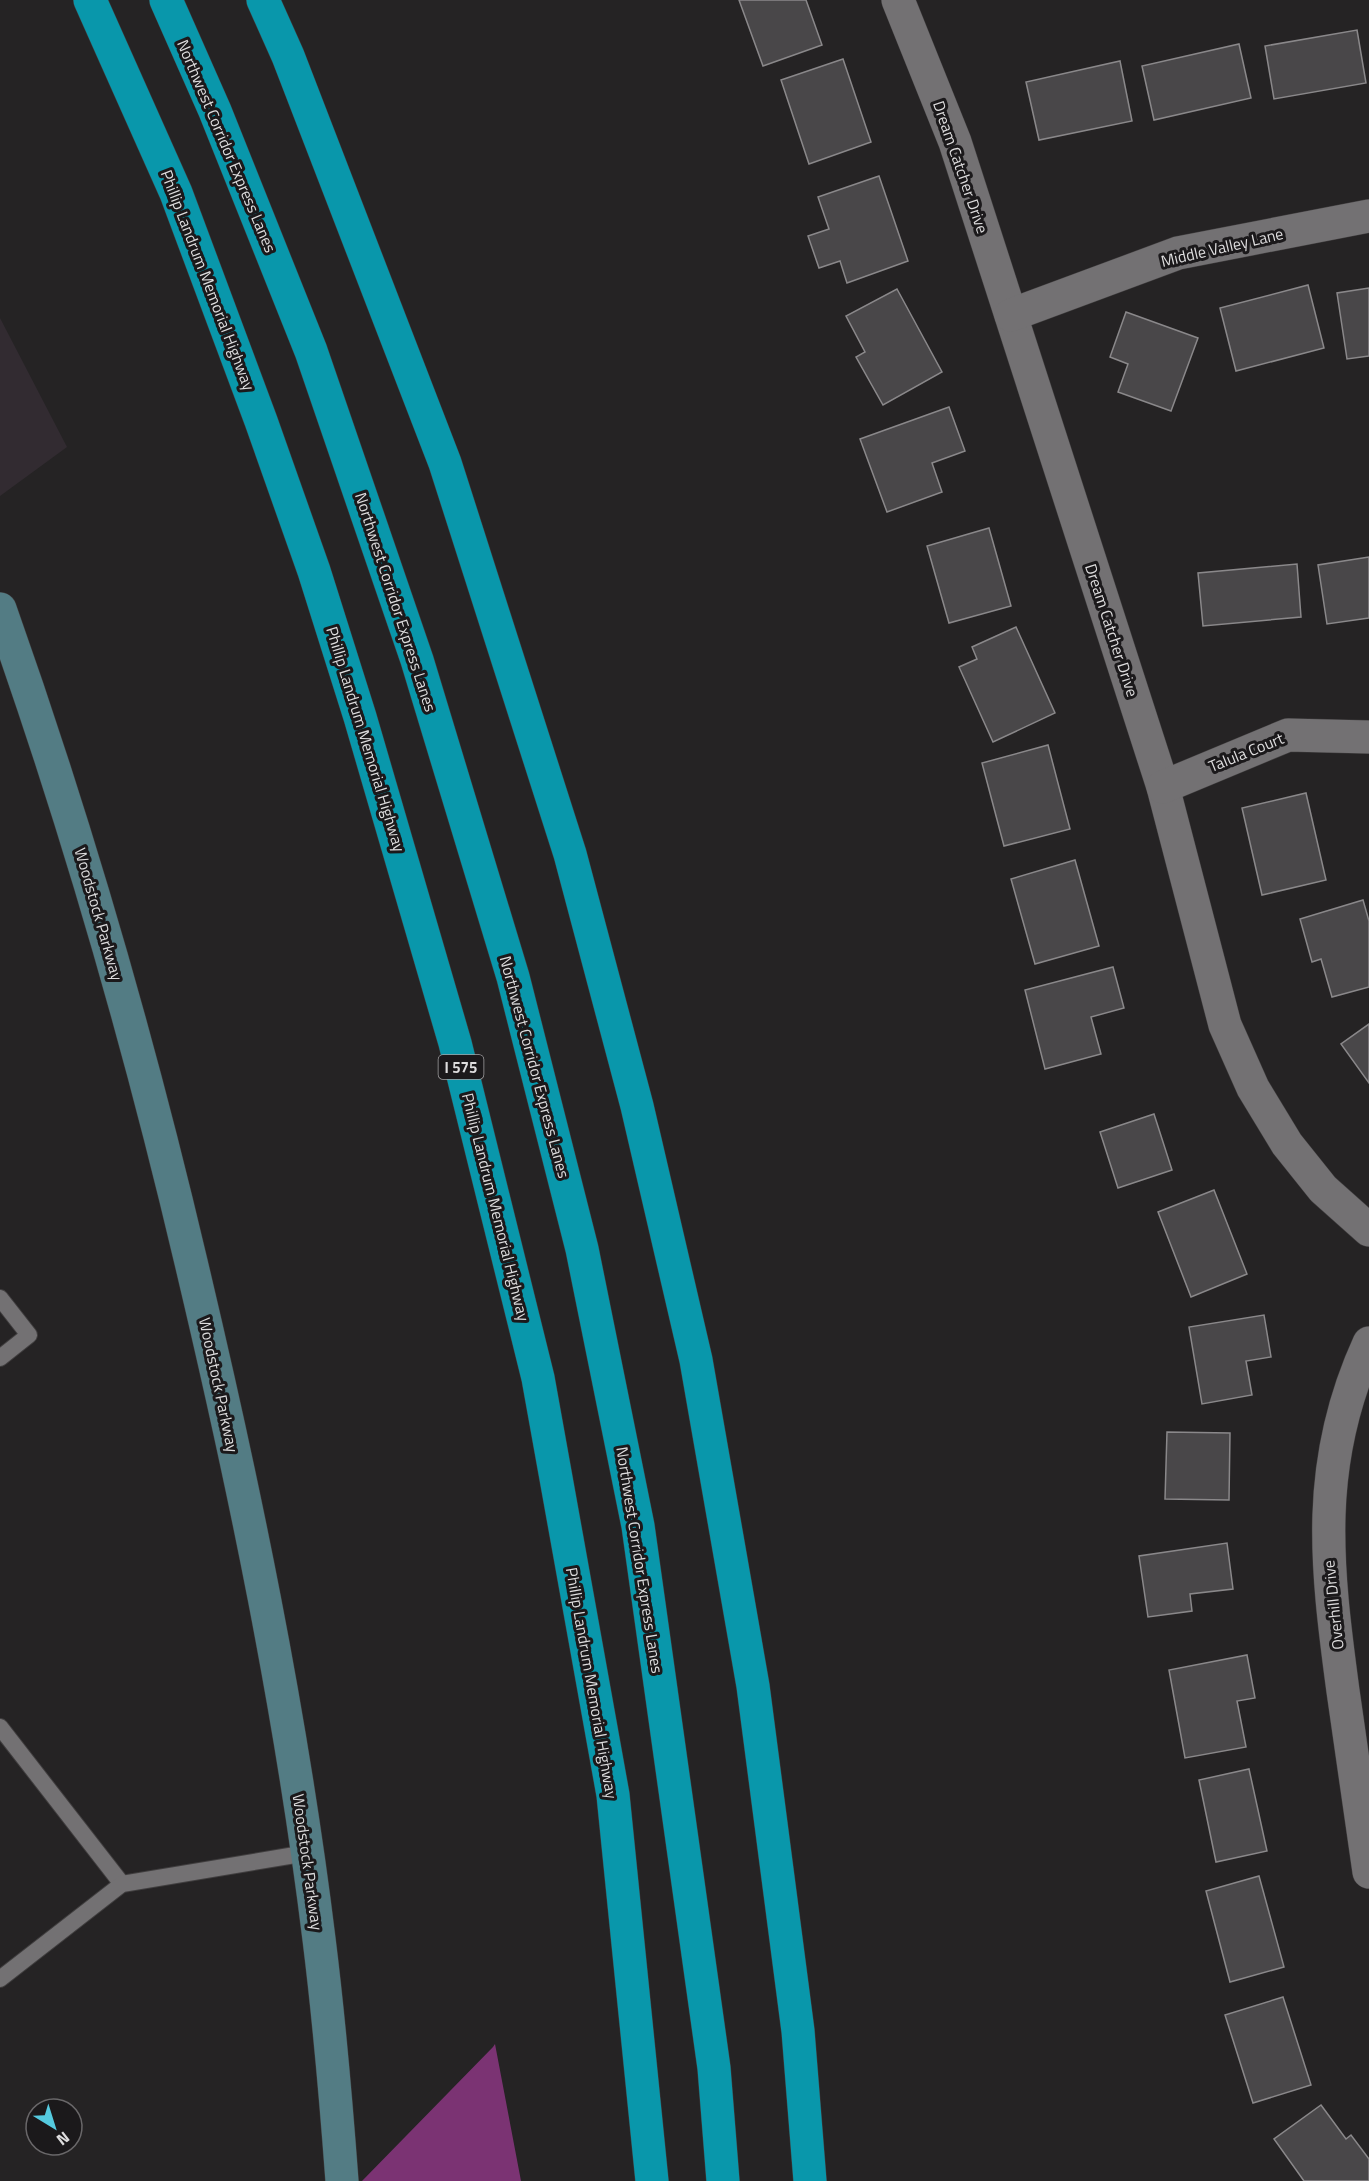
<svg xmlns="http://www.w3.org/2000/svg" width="1369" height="2181" font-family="'Titillium Web',sans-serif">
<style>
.built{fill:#322b31}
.forest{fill:#7b3373}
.building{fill:#494749;stroke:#8a888a;stroke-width:1.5}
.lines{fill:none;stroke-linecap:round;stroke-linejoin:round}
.service-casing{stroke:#403e3f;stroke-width:18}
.minor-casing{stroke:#403e3f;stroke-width:34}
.secondary-casing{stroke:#403e3f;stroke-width:34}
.motorway-casing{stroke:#403e3f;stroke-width:34}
.service{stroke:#737173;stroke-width:16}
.minor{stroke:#737173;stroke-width:33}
.secondary{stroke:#537c84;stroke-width:33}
.motorway{stroke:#0997ab;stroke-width:33}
.labels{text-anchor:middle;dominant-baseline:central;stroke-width:6;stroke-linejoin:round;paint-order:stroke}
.shield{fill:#1b191b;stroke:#a4a2a4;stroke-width:1.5}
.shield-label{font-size:15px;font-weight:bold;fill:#deddde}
.street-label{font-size:16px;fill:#deddde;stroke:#1b191b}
</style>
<rect width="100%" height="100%" fill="#252324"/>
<polygon class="built" points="0,318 67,447 0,496"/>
<polygon class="forest" points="495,2044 521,2181 362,2181 493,2047"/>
<g class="building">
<polygon points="739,0 806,0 822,45 763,66"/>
<polygon points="1357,30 1366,83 1274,99 1265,46"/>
<polygon points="1239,44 1251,98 1154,120 1142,66"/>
<polygon points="843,59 871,142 809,164 781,80"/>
<polygon points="1120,61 1132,121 1039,140 1026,82"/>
<polygon points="879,176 908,261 847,283 840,261 819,268 808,236 829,229 818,197"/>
<polygon points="1308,285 1324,348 1236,371 1220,308"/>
<polygon points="1369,288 1369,356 1347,359 1337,293"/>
<polygon points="897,289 942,372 883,405 856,357 865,352 846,316"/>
<polygon points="1126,312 1198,338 1171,411 1118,392 1128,364 1110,357"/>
<polygon points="949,407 965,451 932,463 942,492 887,512 860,439"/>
<polygon points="989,528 1011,606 949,623 927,546"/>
<polygon points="1369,557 1369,618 1327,624 1318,565"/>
<polygon points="1297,564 1301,617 1203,626 1198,573"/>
<polygon points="1016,627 1055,713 993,742 959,667 977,659 972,647"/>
<polygon points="1048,745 1070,829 1004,846 982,763"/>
<polygon points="1306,793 1326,880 1262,895 1242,808"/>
<polygon points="1075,860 1099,946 1035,964 1011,879"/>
<polygon points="1363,900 1369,921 1369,987 1332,997 1321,959 1312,962 1300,919"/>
<polygon points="1113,967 1124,1008 1091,1017 1101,1054 1045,1069 1025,990"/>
<polygon points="1369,1024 1369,1083 1341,1044"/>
<polygon points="1154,1114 1172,1170 1118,1188 1100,1132"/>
<polygon points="1214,1190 1247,1274 1191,1297 1158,1212"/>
<polygon points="1264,1315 1271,1357 1246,1361 1252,1395 1202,1404 1189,1327"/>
<polygon points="1167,1432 1230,1433 1229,1500 1165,1499"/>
<polygon points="1227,1543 1233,1589 1190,1594 1192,1611 1148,1617 1139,1556"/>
<polygon points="1247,1655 1255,1698 1237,1701 1246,1747 1185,1758 1169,1670"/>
<polygon points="1249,1769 1267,1851 1216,1862 1199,1780"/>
<polygon points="1259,1876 1284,1967 1230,1982 1206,1891"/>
<polygon points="1283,1997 1311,2085 1253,2103 1225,2015"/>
<polygon points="1321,2105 1346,2139 1351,2135 1369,2159 1369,2181 1304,2181 1274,2139"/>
</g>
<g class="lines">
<g class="service-casing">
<g id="service">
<polyline points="0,1298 29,1335 0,1358"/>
<polyline points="0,1727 122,1884"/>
<polyline points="0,1979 122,1884 307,1853"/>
</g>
</g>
<g class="minor-casing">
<g id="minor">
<polyline points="898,0 955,142 1163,787 1225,1025 1253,1088 1287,1144 1323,1189 1369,1230"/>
<polyline points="1011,315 1178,253 1369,216"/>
<polyline points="1163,787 1288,735 1369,737"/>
<path d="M1369,1343C1314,1463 1326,1565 1343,1691C1352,1751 1360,1812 1369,1872"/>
</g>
</g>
<g class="secondary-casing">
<path id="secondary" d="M0,609C76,823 139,1041 191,1262C244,1485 291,1711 319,1939C329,2019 336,2100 342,2181"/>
</g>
<g class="motorway-casing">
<g id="motorway">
<polyline points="90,0 176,193 261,421 314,571 360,717 455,1043 538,1378 613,1795 652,2181"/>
<polyline points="166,0 215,111 311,351 417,660 513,977 582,1249 638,1526 714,2068 723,2181"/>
<polyline points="263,0 288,56 445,463 570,854 637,1106 696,1360 753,1686 798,2031 810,2181"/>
</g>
</g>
<use href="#service" class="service"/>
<use href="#minor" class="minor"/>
<use href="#secondary" class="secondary"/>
<use href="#motorway" class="motorway"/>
</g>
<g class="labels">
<rect class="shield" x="438.5" y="1055" width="45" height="24" rx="4.5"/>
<g class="shield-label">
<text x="461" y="1067">I 575</text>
</g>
<g class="street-label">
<text transform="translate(227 146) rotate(67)">Northwest Corridor Express Lanes</text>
<text transform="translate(961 167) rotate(71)">Dream Catcher Drive</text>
<text transform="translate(1222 247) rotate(-13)">Middle Valley Lane</text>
<text transform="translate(208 280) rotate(69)">Phillip Landrum Memorial Highway</text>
<text transform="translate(396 602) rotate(72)">Northwest Corridor Express Lanes</text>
<text transform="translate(1112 630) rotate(72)">Dream Catcher Drive</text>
<text transform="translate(366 739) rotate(73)">Phillip Landrum Memorial Highway</text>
<text transform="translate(1246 752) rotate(-22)">Talula Court</text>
<text transform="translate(99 914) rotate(74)">Woodstock Parkway</text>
<text transform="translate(535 1067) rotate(75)">Northwest Corridor Express Lanes</text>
<text transform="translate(496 1207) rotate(76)">Phillip Landrum Memorial Highway</text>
<text transform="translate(219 1385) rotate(78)">Woodstock Parkway</text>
<text transform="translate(640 1560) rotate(81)">Northwest Corridor Express Lanes</text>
<text transform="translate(1333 1605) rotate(-96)">Overhill Drive</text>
<text transform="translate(592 1683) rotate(80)">Phillip Landrum Memorial Highway</text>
<text transform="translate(308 1862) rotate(82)">Woodstock Parkway</text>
</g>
</g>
<g transform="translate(54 2127) rotate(142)"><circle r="28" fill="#1b191b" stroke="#696769" stroke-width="1.5"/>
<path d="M0-4.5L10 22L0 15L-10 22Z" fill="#55cadf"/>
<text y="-9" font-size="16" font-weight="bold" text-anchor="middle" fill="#deddde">N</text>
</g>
</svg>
